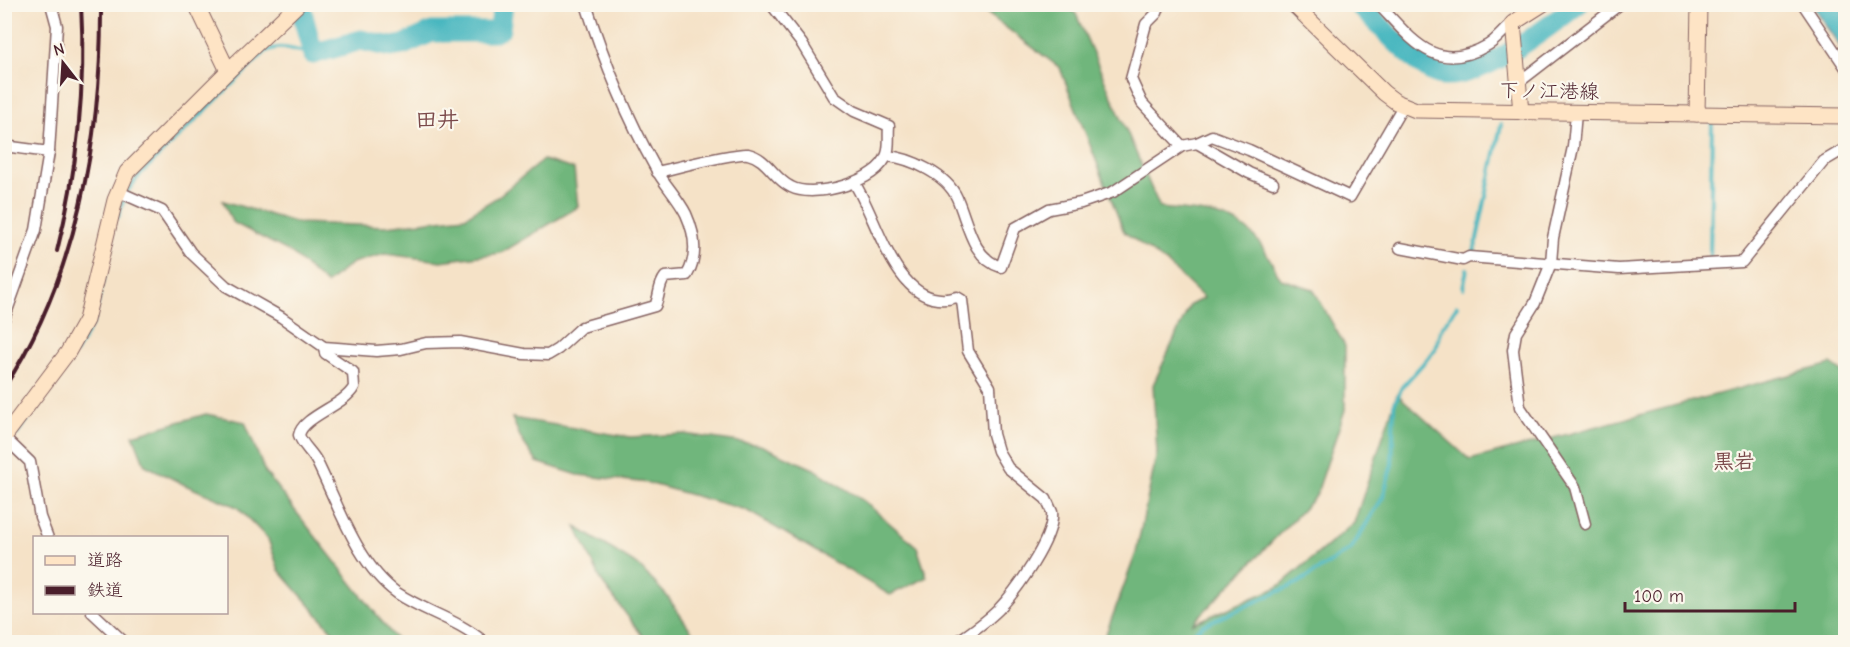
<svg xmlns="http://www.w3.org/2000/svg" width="1850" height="647" font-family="'Comic Neue','Klee One',sans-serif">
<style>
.forest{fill:#70b67c;stroke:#5d6a54;stroke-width:1.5}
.water{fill:#48b7c0;stroke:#496b76;stroke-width:1.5}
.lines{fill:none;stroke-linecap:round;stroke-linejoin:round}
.stream{stroke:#48b7c0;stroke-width:4}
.river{stroke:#48b7c0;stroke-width:21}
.street-casing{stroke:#866362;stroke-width:13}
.secondary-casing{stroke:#866362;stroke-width:17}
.street{stroke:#fff;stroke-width:10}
.secondary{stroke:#fee4c5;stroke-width:15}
.rail{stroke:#4a1f2b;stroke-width:4}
.labels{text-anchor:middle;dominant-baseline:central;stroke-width:4.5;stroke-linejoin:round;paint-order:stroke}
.street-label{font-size:20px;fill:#4a1f2b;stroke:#fbf7ec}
.neighbourhood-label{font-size:21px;font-weight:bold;fill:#7b494a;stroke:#fbf7ec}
.quarter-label{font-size:22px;font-weight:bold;fill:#7b494a;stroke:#fbf7ec}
</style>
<rect width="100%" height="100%" fill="#fbf7ec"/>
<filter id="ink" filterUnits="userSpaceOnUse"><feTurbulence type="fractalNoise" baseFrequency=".0167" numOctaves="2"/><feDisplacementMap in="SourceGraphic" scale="12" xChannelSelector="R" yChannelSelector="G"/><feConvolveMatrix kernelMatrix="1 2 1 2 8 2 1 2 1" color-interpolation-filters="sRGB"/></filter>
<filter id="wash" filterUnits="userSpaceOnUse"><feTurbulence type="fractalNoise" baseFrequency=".008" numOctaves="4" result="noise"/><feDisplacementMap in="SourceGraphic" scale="24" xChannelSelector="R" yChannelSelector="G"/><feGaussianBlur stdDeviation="1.35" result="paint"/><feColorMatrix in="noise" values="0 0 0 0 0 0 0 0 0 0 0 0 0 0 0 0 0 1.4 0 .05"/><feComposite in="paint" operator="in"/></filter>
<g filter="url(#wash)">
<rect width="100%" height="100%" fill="#f5e2c7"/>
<g class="forest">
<path d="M976,5H1066L1076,14L1160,208C1187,211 1223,211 1246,229C1262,241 1271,262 1281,279L1313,289L1345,346V410L1316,496L1192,624L1278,587L1354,523L1397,394L1470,460L1831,364L1845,374V642H1103L1136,553L1157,453L1153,385L1190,305L1204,298L1168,264L1124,232L1060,68Z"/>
<polygon points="543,160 574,169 578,207 501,253 441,261 385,254 352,263 326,284 290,252 232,222 223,201 298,223 386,226 465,217 496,198"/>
<polygon points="206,414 245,422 265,472 398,642 342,642 279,570 268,539 237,507 185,485 145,465 133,435"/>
<polygon points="512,418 630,437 684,434 760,445 816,470 864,501 917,547 927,577 890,595 746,510 648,483 578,475 537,462 521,439"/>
<polygon points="576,527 639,566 667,596 699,642 647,642 602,582"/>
</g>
<polygon class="water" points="1812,5 1843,5 1845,54"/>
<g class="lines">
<g class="stream">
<path d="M118,217L126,193L141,173L265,52C281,43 296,51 313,54"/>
<polyline points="1474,253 1501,125"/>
<polyline points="1710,259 1712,124"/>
<polyline points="1463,288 1467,269"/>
<polyline points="75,353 93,322 105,271"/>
<polyline points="17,434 46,393"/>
<polyline points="1184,642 1203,625 1298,583 1351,549 1383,497 1392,464 1394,405 1402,387 1435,350 1441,330 1457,306"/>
</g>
<g class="river">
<polyline points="300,4 313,54 361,40 391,47 403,45 432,32 495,32 500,29 503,4"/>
<path d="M1358,4C1376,21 1413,62 1433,72C1469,90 1550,26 1578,4"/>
</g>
</g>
</g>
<g filter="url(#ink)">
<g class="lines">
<g class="street-casing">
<g id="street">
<path d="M1378,4C1412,39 1435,76 1488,45C1498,39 1504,29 1513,23"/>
<polyline points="1803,4 1846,68"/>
<polyline points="1519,82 1620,4"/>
<polyline points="1576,113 1573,147 1553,238 1551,263 1535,303 1516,333 1513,350 1520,407 1575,487 1585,524"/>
<polyline points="1197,143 1249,173 1273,183"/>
<polyline points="4,146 49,152"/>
<polyline points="1182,146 1197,143 1212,136 1249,150 1350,197 1403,106"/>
<path d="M887,156C911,158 947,175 957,198C968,223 972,258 1001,267L1015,228L1049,209L1081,203L1113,192L1182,146L1142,103L1131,79L1146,24L1157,13L1160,4"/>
<path d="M657,172C675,168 735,152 748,154C767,158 774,179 791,187C814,199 879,182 887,154C890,146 888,135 889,126L854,111L834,97L802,44L771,4"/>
<path d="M855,184C879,222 898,315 957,297L962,300L968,351L990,387L993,434L998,451L1008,468L1046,499L1052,512C1055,538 1016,591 998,610C986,622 971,632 957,642"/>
<path d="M117,191L162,211L191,253L226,286L281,317L324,347L376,351L401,349L426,343L460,342L524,354L548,355L558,349L582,327L655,306C660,296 658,286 665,277L687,275C698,256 695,234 686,214C678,198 664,184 656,169C627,117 604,61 586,4"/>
<polyline points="1400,248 1463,260 1469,257 1619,269 1742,262 1824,161 1846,148"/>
<polyline points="4,319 36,230 49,152 57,26 51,4"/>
<path d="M324,347L325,353L353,372L354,387C344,406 303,416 299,435C302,445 312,452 317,462C338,504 357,564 397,593C425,612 457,619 484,642"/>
<polyline points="4,437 30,462 40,517 48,538"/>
<polyline points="92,612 124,642"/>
</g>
</g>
<g class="secondary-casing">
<g id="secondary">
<polyline points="196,4 228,71 298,4"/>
<polyline points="1293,4 1384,93 1396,102 1416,110 1846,116"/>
<polyline points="1521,112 1513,23 1543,4"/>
<polyline points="1697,114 1699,4"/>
<polyline points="4,437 68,352 86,320 115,200 127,172 228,71"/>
</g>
</g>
<use href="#street" class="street"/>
<use href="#secondary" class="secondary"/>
<g class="rail">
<path d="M57,251C77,173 86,86 81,4"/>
<path d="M4,388C77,277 102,135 101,4"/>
</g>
</g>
</g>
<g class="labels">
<g class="street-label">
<text transform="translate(1549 91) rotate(1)">下ノ江港線</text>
</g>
<g class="neighbourhood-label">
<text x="1734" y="461">黒岩</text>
</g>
<g class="quarter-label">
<text x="437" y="120">田井</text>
</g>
</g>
<rect width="1850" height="647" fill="none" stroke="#fbf7ec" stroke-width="24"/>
<rect x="33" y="536" width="195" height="78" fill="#fbf7ec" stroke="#b4a19f" stroke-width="1.5"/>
<rect x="45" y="556" width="30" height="9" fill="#fee4c5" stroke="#b4a19f" stroke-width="1.5"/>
<text x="87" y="566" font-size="18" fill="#4a1f2b">道路</text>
<rect x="45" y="586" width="30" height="9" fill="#4a1f2b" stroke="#b4a19f" stroke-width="1.5"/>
<text x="87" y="596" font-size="18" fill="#4a1f2b">鉄道</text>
<g transform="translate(63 63) rotate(343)" stroke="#fbf7ec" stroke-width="4.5" paint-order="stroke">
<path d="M0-4.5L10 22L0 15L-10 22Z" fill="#4a1f2b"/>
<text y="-9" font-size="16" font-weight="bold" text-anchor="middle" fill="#4a1f2b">N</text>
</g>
<path d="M1625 602v9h170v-9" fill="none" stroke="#4a1f2b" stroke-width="3"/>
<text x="1634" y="602" font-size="18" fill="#4a1f2b" stroke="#fbf7ec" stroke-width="4.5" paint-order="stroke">100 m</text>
</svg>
